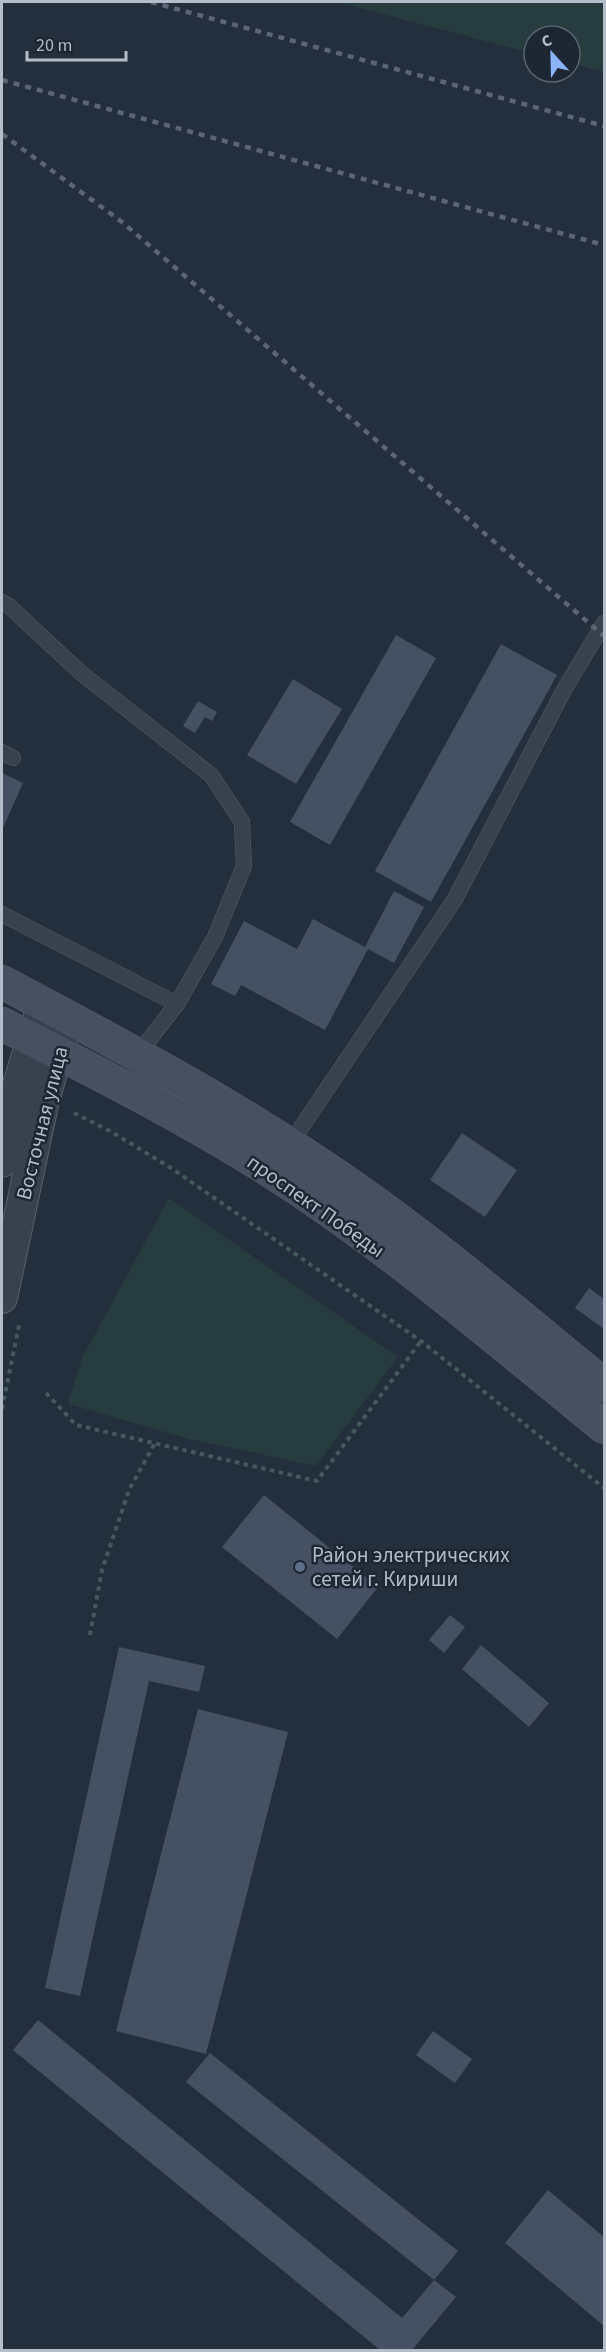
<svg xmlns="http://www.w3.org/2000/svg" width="606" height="2352" font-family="'Source Sans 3',sans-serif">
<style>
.green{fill:#263c3f}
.building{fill:#455162}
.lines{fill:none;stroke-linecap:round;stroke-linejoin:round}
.service-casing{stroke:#565f6c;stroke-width:16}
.minor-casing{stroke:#565f6c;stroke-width:32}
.secondary-casing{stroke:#565f6c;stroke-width:34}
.path{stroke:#44595c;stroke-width:4;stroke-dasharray:4.5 4.5;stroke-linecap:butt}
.service{stroke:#38414e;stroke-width:15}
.minor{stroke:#38414e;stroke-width:30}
.secondary{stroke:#465061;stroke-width:33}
.rail{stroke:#5a6575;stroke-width:4.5;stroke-dasharray:6 6;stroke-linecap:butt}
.service-dot{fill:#5c6f8a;stroke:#1d2633;stroke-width:2}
.labels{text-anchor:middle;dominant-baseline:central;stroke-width:5;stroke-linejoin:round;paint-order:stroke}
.street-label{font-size:21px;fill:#b4bcc9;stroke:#1d2633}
.poi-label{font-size:21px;fill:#b4bcc9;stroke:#1d2633;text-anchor:start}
</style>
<rect width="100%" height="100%" fill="#242f3e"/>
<g class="green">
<polygon points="337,2 604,2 604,72 570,63 570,36 534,36 534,54"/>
<polygon points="169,1198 398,1357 316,1466 189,1439 68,1404 82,1358"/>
</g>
<g class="building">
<polygon points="396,635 436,658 330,845 290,822"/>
<polygon points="501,644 557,675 431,902 375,871"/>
<polygon points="293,679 342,709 296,784 247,755"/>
<polygon points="198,701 217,712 212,721 205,717 195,733 183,726"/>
<polygon points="2,773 23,783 2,830"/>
<polygon points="394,891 424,907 394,963 368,949 325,1030 241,985 235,996 211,984 244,921 297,949 313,919 365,947"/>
<polygon points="462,1133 517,1170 485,1217 430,1180"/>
<polygon points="589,1288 604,1299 604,1329 575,1308"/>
<polygon points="264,1495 378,1587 337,1639 222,1547"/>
<polygon points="450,1615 465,1627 444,1653 429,1640"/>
<polygon points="481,1645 549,1703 529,1727 462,1669"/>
<polygon points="119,1647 205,1666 199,1692 149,1681 80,1996 45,1988"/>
<polygon points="198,1709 288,1732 206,2054 116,2031"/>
<polygon points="38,2020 402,2318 434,2280 456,2297 412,2350 380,2350 13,2050"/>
<polygon points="433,2031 472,2059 455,2083 416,2055"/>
<polygon points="210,2053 458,2251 434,2280 186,2082"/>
<polygon points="548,2190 604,2237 604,2326 505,2243"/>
</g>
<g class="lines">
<g class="service-casing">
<g id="service">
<polyline points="2,602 9,606 81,673 211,775 242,822 244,866 215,937 177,1004 138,1054"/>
<polyline points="2,752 13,758"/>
<polyline points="2,914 177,1004"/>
<polyline points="288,1147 455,899 565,688 604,623"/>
</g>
</g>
<g class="minor-casing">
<g id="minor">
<polyline points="2,1162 17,1088 43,1004"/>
<polyline points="2,1298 44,1100 68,1019"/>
</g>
</g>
<g class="secondary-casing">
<g id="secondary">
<path d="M2,982C117,1043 232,1104 340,1178C432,1241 518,1315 604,1385"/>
<path d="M2,1024C92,1070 183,1116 269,1170C387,1245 496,1339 604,1427"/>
</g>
</g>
<g class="path">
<polyline points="74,1113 110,1131 171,1168 421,1341 604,1488"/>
<polyline points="46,1393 76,1425 317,1481 421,1341"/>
<polyline points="2,1409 19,1325"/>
<polyline points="90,1635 102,1570 129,1490 155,1443"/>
</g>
<use href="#service" class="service"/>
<use href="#minor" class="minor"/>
<use href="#secondary" class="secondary"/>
<g class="rail">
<polyline points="151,2 604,126"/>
<polyline points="2,80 604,245"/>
<polyline points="2,134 122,222 604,636"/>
</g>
</g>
<circle class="service-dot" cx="300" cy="1567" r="6"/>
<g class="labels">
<g class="street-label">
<text transform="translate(42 1123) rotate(-76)">Восточная улица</text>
<text transform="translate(316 1206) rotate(35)">проспект Победы</text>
</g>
<g class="poi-label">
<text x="312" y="1555">Район электрических<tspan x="312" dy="24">сетей г. Кириши</tspan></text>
</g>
</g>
<rect width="606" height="2352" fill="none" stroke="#b4bcc9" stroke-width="6"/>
<g transform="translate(552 54) rotate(338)"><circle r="28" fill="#1d2633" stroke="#59626f" stroke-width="1.5"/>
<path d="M0-4.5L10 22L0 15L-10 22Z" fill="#8ab4f8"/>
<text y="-9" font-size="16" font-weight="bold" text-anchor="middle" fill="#b4bcc9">С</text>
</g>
<path d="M27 51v9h99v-9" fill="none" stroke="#b4bcc9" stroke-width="3"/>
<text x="36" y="51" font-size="18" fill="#b4bcc9" stroke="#1d2633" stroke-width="4.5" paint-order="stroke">20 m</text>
</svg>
